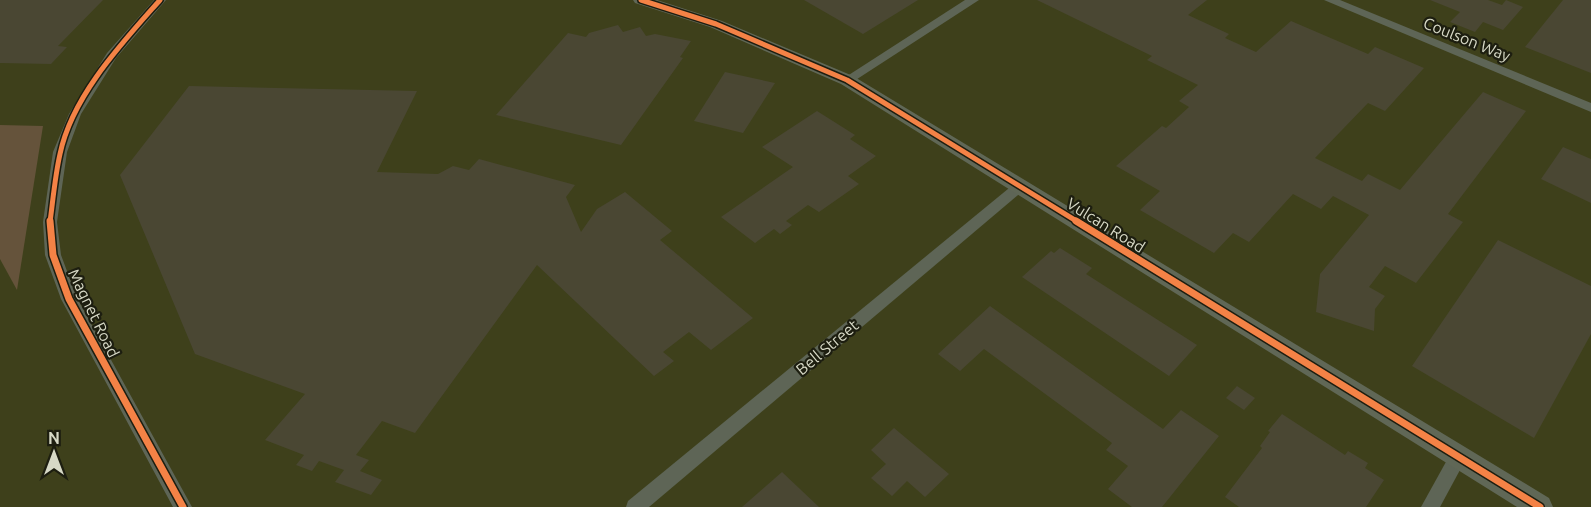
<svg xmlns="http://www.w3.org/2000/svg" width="1591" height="507" font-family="Ubuntu,sans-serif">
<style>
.built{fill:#3e401b}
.green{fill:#65533b}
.building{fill:#4a4733}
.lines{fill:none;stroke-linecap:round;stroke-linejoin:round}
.street{fill:#5e6556;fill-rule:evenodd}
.secondary{fill:#606756;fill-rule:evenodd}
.cycleway-far1-casing{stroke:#1d1e10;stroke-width:8}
.cycleway-casing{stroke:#1d1e10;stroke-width:10}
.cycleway-far1{stroke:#f48246;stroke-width:5}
.cycleway{stroke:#f48246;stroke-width:7}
.labels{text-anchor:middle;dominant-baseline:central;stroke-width:4.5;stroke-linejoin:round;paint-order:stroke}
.street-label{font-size:16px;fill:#d7d9c6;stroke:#1d1e10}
</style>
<rect width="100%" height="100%" fill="#30311f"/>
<rect class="built" x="0" y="0" width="1591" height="507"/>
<polygon class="green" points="0,125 43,126 17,290 0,259"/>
<g class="building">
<polygon points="0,0 103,0 58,46 67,47 51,64 0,63"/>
<polygon points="804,0 918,0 863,34"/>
<polygon points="1037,0 1207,0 1188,15 1229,34 1225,38 1256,52 1291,21 1368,54 1375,47 1424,68 1385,111 1368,103 1315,158 1362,181 1368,174 1400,190 1483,92 1526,111 1448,214 1463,222 1416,283 1385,266 1369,287 1385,296 1375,309 1374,331 1316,312 1320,274 1369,215 1333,196 1321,209 1293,194 1249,242 1233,233 1214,253 1140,210 1160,191 1116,166 1162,126 1166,128 1189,107 1179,101 1198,85 1147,60 1152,56"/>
<polygon points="1430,0 1488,0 1502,5 1506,0 1523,7 1503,30 1483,22 1475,32 1450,22 1460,12"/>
<polygon points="1563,0 1591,0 1591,73 1525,47"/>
<polygon points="618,25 623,32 640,27 646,36 655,34 691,41 680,57 683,58 621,145 496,115 568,33 586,37 589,33"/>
<polygon points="725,72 775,83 743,133 694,121"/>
<polygon points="189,86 417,91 377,172 438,174 453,166 469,170 479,159 575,185 566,197 581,232 597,209 625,192 672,231 660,240 753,318 711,350 689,332 663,352 674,361 654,376 537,265 415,433 382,421 356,455 369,460 360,471 382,480 371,495 335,482 344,470 319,461 312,471 296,465 304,455 265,440 305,394 195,354 120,175"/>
<polygon points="817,111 855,135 850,139 876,156 848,176 859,184 819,212 808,205 786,221 792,225 780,234 774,229 755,243 721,217 793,167 762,147"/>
<polygon points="1563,147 1591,159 1591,203 1541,179"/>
<polygon points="1498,240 1591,286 1591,334 1534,438 1412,366"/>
<polygon points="1060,248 1092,268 1086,274 1197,345 1169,376 1022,277 1051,251 1054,253"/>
<polygon points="990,306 1163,429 1181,410 1219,436 1162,507 1132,507 1108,489 1128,466 1106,450 1112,443 984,349 960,371 938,354"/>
<polygon points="1237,386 1255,398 1244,410 1226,398"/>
<polygon points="1282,414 1345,455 1348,451 1368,463 1365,468 1384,480 1366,507 1239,507 1225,497 1262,448 1260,446 1270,432 1268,431"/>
<polygon points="894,428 949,474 925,497 907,481 892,496 871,478 886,464 871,450"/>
<polygon points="782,472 819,507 742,507"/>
</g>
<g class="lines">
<g class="street">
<polygon points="154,0 166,0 116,58 81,114 67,152 57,222 61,255 77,298 192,507 173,507 61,299 45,255 43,222 53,152 69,114 107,53"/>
<polygon points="965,0 979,0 851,83 847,84 841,80"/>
<polygon points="1324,0 1340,0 1591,103 1591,112"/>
<polygon points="1019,182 1024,184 1026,187 1024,190 649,507 626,507 628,501 1014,184"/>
<polygon points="1458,449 1464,451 1467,457 1440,507 1421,507 1452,451"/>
</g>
<polygon class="secondary" points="633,0 657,0 722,21 853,76 1549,498 1553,507 1517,507 841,84 710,27 635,3"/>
<g class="cycleway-far1-casing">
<g id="cycleway-far1">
<polyline points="641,0 716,24 847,80 1078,222"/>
<path d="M50,222C53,200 55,176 60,154C72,96 122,43 160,0"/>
</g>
</g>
<g class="cycleway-casing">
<g id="cycleway">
<polyline points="50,221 53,255 69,299 183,507"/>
<polyline points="1076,221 1540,507"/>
</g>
</g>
<use href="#cycleway-far1" class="cycleway-far1"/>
<use href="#cycleway" class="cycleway"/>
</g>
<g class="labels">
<g class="street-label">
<text transform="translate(1467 39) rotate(22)">Coulson Way</text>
<text transform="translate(1106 225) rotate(32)">Vulcan Road</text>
<text transform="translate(94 313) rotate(64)">Magnet Road</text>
<text transform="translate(827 347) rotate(-40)">Bell Street</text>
</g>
</g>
<g transform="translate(54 453)" stroke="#1d1e10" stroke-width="4.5" paint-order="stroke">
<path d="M0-4.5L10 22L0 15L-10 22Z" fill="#d7d9c6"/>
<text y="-9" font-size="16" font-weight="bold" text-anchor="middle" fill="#d7d9c6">N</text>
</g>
</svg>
